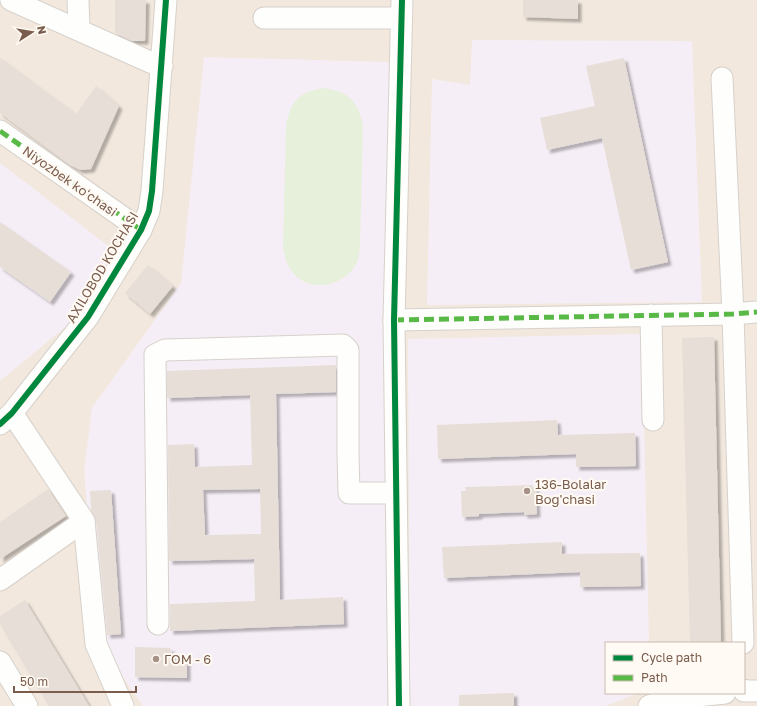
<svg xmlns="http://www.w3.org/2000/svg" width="757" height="706" font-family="'Golos Text',sans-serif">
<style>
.residential{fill:#f2e8de;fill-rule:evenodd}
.education{fill:#f6eef6}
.green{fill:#e7f0db}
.building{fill:#e6ded7;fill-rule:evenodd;filter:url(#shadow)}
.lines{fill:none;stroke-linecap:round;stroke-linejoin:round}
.minor-casing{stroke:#d7d1cb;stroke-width:23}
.minor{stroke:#fefefd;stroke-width:21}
.quiet{stroke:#58b947;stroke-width:5;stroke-dasharray:10 5;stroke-linecap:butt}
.cycleway-casing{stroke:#fffaf3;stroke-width:8}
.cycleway{stroke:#00873e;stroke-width:6}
.poi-dot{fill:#a69286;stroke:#fffaf3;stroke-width:1.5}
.labels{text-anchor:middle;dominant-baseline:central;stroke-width:4;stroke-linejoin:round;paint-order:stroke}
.street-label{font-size:13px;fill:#7a5c4d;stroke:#fffaf3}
.poi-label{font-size:13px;fill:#7a5c4d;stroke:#fffaf3;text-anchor:start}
</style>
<defs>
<filter id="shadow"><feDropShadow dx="3.5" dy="3.5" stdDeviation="1" flood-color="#0004"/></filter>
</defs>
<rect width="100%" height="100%" fill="#f9f5f0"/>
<path class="residential" d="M0,0H757V706H0ZM606,643H744V693H606Z"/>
<g class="education">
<polygon points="472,40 692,41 702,302 427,305 432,79 470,85"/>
<polygon points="204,57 389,62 387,706 143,706 98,641 84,471 92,408 181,283"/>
<polygon points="0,163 115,251 97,301 0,381"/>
<polygon points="642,334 649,643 606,643 606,693 639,693 606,706 410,706 408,339"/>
</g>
<path class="green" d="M323,88C349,92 357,100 363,125L360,246C359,251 359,257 357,262C347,285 312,294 294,274C287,266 285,258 283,248L286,127C290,101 298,93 323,88Z"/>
<g class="building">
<polygon points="115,0 146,0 145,41 132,41 115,33"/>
<polygon points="523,0 578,0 578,19 523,17"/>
<polygon points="0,58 76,114 96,86 119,106 91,169 80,170 70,165 0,113"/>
<polygon points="624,58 668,262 631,270 602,138 547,150 540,118 595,106 586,66"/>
<polygon points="0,222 71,272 50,302 0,267"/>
<polygon points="148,265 173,286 150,314 125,293"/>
<polygon points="714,337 721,643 690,643 682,338"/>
<path d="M336,365V392L276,394L280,600L343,597L344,624L170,631V604L255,601L254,559L169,561L168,445L194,444L195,467L252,465L250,395L167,398V371ZM260,489L261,534L205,535L203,490Z"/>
<polygon points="557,420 558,435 635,433 636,466 576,467 576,454 438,459 437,425"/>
<polygon points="532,485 533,488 536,488 537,514 524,515 524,512 479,514 479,516 462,517 461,491 466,491 465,487"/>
<polygon points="48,489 66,516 0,559 0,522"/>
<polygon points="111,490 121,634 107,635 96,520 91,510 90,491"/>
<polygon points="562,542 562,554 640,553 641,586 580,587 580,572 444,578 442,547"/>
<polygon points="25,600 89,706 49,706 0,624 0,616"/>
<polygon points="135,647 170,648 175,661 187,661 187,678 135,677"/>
<polygon points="514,693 514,706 459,706 459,695"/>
</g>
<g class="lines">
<g class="minor-casing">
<g id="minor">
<polyline points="11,0 150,62 162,66"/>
<polyline points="78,0 79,29"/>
<polyline points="264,18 401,18"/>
<polyline points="722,78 733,314 743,643"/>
<polyline points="0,131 141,230"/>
<polyline points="651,315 653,420"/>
<polyline points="394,320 733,314 757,312"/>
<polyline points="0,424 12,413 88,317 141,230 149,211 152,191 166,0"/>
<polyline points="84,521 96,644 123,706"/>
<polyline points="0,580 84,521 12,413"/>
<polyline points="158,624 155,355 165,350 343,345 348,350 348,454 349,493 387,493 396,494"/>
<polyline points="0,662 27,706"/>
<polyline points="744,690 744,691 757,691"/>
<polyline points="399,706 394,320 402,0"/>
<polyline points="649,706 669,699 725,693"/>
</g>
</g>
<use href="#minor" class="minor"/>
<g class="quiet">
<polyline points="0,131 141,230"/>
<polyline points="394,320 733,314 757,312"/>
</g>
<g class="cycleway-casing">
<g id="cycleway">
<polyline points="0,424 12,413 88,317 141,230 149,211 152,191 166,0"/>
<polyline points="399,706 394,320 402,0"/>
</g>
</g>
<use href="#cycleway" class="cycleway"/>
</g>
<g class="poi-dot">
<circle cx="527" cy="491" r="4"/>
<circle cx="156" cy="659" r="4"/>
</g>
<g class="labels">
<g class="street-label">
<text transform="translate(70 181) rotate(35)">Niyozbek koʻchasi</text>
<text transform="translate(102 267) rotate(-59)">AXILOBOD KOCHASI</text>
</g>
<g class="poi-label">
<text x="535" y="484">136-Bolalar<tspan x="535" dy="15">Bog'chasi</tspan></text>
<text x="164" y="659">ГОМ - 6</text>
</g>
</g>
<rect x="605" y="642" width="140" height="52" fill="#fffaf3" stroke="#cabbb1"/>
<rect x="613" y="655" width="20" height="6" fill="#00873e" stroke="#cabbb1"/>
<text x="641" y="662" font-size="12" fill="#7a5c4d">Cycle path</text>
<rect x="613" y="675" width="20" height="6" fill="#58b947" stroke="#cabbb1"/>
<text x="641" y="682" font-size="12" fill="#7a5c4d">Path</text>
<g transform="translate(32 32) rotate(78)" stroke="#fffaf3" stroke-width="3" paint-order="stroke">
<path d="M0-3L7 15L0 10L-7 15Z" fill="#7a5c4d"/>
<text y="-6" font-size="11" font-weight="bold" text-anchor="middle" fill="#7a5c4d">N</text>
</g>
<path d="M14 686v6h122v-6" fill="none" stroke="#7a5c4d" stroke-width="2"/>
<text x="20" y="686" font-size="12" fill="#7a5c4d" stroke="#fffaf3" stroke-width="3" paint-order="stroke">50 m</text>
</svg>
